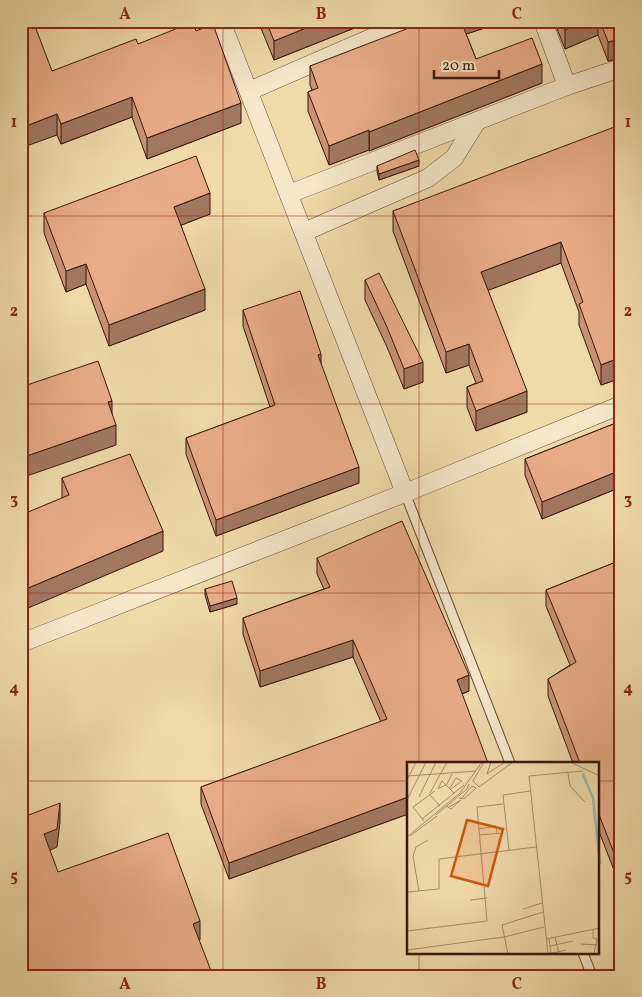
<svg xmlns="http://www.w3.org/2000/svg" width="642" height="997" font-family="Vollkorn,serif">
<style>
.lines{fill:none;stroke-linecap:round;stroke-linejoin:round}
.lane-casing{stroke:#654831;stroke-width:11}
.street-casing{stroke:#654831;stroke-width:19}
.lane{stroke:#f5e7c8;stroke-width:9}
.street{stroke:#f5e7c8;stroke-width:18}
.wall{fill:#c89475;stroke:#371709}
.shaded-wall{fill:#a2785f;stroke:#371709}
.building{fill:#e8ac88;stroke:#371709}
.grid{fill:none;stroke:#8f2418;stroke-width:1;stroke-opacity:0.55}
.inset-river{fill:none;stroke:#9abbaa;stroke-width:2.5}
.inset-road{fill:none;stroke:#a58c6a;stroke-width:1}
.view{fill:#d6520c;fill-opacity:0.15;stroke:#d6520c;stroke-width:2.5}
.inset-edge{fill:none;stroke:#371709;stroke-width:2.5}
.neatline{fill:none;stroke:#8f2418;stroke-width:2}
.grid-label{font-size:16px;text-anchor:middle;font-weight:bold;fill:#8f2418}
</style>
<rect width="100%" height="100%" fill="#efdaaa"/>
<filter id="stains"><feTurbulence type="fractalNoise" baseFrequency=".004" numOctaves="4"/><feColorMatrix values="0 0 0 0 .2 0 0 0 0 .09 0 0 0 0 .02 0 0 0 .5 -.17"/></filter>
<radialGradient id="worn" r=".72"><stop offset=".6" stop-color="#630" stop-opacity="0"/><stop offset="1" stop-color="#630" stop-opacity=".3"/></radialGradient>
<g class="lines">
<g class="lane-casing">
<g id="lane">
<polyline points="405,493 510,763"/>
<polyline points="583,953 592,976"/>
</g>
</g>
<g class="street-casing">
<g id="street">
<polyline points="221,21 405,493"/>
<polyline points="543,21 567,86"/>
<polyline points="249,91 410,21"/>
<polyline points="289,194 567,86 621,68"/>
<polyline points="304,232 428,178 454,158 477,121"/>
<polyline points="21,643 405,493 621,405"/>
</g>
</g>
<use href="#lane" class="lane"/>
<use href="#street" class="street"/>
</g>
<g class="wall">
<polygon points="258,21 372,21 274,60"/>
<polygon points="506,21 466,34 476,59 542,83 369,151 369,150 329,165 308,111 308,92 312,90 310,85 310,66"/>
<polygon points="554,21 621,21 621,58 608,61 598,35 565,49"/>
<polygon points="196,31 241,123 147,159 132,117 61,144 57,135 52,71 138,44"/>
<polygon points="621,135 621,378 601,385 579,325 579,312 561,263 488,290 527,412 476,431 467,407 467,387 476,383 469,365 446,373 393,231 393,211"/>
<polygon points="377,166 419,166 379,180 377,171"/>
<polygon points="44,213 210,214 181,225 205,310 109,346 86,284 66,292 44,233"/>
<polygon points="365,280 423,382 404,389 387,347 365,300"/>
<polygon points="243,310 321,365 359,483 216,536 186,454 186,438 270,407 243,326"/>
<polygon points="621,421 621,487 542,519 525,475 525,459"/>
<polygon points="62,478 163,551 62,498"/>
<polygon points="317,558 469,691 462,694 408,763 408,814 229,879 201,804 201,787 381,722 353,657 260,687 243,634 243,618 324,589 317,574"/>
<polygon points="621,560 621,888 598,829 598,763 573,763 548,696 548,679 570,665 546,606 546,590"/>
<polygon points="205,589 237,604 210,612 205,595"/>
</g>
<g class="shaded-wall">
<polygon points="323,21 372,21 274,60 274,41"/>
<polygon points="460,21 506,21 460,36"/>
<polygon points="584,21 598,21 598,35 565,49 565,30"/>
<polygon points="621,39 621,58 608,61 608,42"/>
<polygon points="542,64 542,83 369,151 369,132"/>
<polygon points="132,97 132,117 61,144 61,124"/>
<polygon points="241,103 241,123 147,159 147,138"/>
<polygon points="57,114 57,135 21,148 21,128"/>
<polygon points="369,130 369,150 329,165 329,146"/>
<polygon points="419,160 419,166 379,180 379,174"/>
<polygon points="210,193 210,214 174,228 174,207"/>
<polygon points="561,242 561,263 481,293 481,272"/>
<polygon points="86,264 86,284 66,292 66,271"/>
<polygon points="205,289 205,310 109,346 109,325"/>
<polygon points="469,344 469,365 446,373 446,352"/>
<polygon points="321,354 321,371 318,355"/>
<polygon points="621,357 621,378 601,385 601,365"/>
<polygon points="423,362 423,382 404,389 404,369"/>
<polygon points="527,391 527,412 476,431 476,411"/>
<polygon points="112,401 112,421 108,402"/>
<polygon points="116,425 116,445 21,478 21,458"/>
<polygon points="359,467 359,483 216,536 216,520"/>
<polygon points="621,470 621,487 542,519 542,502"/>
<polygon points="163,531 163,551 21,611 21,591"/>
<polygon points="237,598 237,604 210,612 210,606"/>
<polygon points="353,640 353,657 260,687 260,671"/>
<polygon points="469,675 469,691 457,696 457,680"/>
<polygon points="408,797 408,814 229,879 229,863"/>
<polygon points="60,803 60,822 57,847 44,853 44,834"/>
<polygon points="200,921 200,940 193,942 193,924"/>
</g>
<g class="building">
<polygon points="21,21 33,21 52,71 136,39 138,44 193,22 196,31 213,24 241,103 147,138 132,97 61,124 57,114 21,128"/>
<polygon points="266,21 323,21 274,41"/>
<polygon points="427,21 461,21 476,59 532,38 542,64 369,132 369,130 329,146 308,92 318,88 310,66"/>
<polygon points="562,21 584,21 565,30"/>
<polygon points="600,21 621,21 621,39 608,42"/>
<polygon points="617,126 621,135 621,357 601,365 579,304 583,302 561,242 481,272 527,391 476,411 467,387 483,381 469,344 446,352 393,211"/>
<polygon points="415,150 419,160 379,174 377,166"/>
<polygon points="196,156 210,193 174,207 205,289 109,325 86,264 66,271 44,213"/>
<polygon points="379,273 423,362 404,369 387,327 365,280"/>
<polygon points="300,291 321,354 318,355 359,467 216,520 186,438 275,405 243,310"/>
<polygon points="98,361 112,401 108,402 116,425 21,458 21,387"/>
<polygon points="621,421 621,470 542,502 525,459"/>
<polygon points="130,454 163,531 21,591 21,515 69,495 62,478"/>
<polygon points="402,521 469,675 457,680 488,763 408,763 408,797 229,863 201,787 387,719 353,640 260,671 243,618 330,587 317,558"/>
<polygon points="621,560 621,871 598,812 598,763 580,763 548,679 576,662 546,590"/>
<polygon points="232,581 237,598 210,606 205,589"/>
<polygon points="60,803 57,829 44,834 58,872 168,833 200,921 193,924 213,976 21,976 21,818"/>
</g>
<path class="grid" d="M223,21V976M419,21V763M21,216H621M21,404H621M21,593H621M21,781H408M598,781H621M419,953V976"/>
<g transform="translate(407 762)">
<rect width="192" height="192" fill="#efdaaa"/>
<path class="inset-river" d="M176,12L186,36L193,102"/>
<path class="inset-road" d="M77,0L66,19L72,25L106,0M84,0L80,12L98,0M163,0L193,14M161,11L163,24L178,40M0,14L69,9M0,18L9,0M43,26L49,16L55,19L44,27M31,27L35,19L47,31M31,27L40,22L45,12M23,31L40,0M22,32L33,44M12,35L29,0M52,36L57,37L69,26L65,24L55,36M0,38L19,0M40,44L44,47L54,38L42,45M29,53L60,27L62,22M15,57L57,23M17,59L6,45L28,29M72,67L89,64L90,71M73,73L96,71M3,74L30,54M0,75L53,31L75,0M102,88L96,33L123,29M12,129L6,94L9,85L21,78M0,130L32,127V97L129,85M63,138L80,136M116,147L135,141M186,167V176L190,177L187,192M0,169L80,159L70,45L96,42M148,175L152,192M142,176L144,192M139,177L193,166M174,182L190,183M143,184L166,179M0,188L97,175L137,165M101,192L95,163L136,150M141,192L159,188M141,192L122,14L176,9"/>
<path class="view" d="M60,58L96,67L81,124L44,114Z"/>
<rect width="192" height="192" class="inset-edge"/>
</g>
<rect width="642" height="997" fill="none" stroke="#efdaaa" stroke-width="55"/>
<path d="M434 70v8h65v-8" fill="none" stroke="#371709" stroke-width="2.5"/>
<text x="442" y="70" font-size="15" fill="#371709" stroke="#f5e7c8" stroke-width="4" paint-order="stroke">20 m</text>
<rect x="28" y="28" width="586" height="942" class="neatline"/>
<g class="grid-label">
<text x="125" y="19">A</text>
<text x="321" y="19">B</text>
<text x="517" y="19">C</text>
<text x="14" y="127">1</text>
<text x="628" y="127">1</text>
<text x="14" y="316">2</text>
<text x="628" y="316">2</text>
<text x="14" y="504">3</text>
<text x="628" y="504">3</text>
<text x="14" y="693">4</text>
<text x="628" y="693">4</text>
<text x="14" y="881">5</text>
<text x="628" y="881">5</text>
<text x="125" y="989">A</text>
<text x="321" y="989">B</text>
<text x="517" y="989">C</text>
</g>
<rect width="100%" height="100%" filter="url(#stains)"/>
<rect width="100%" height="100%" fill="url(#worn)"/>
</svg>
